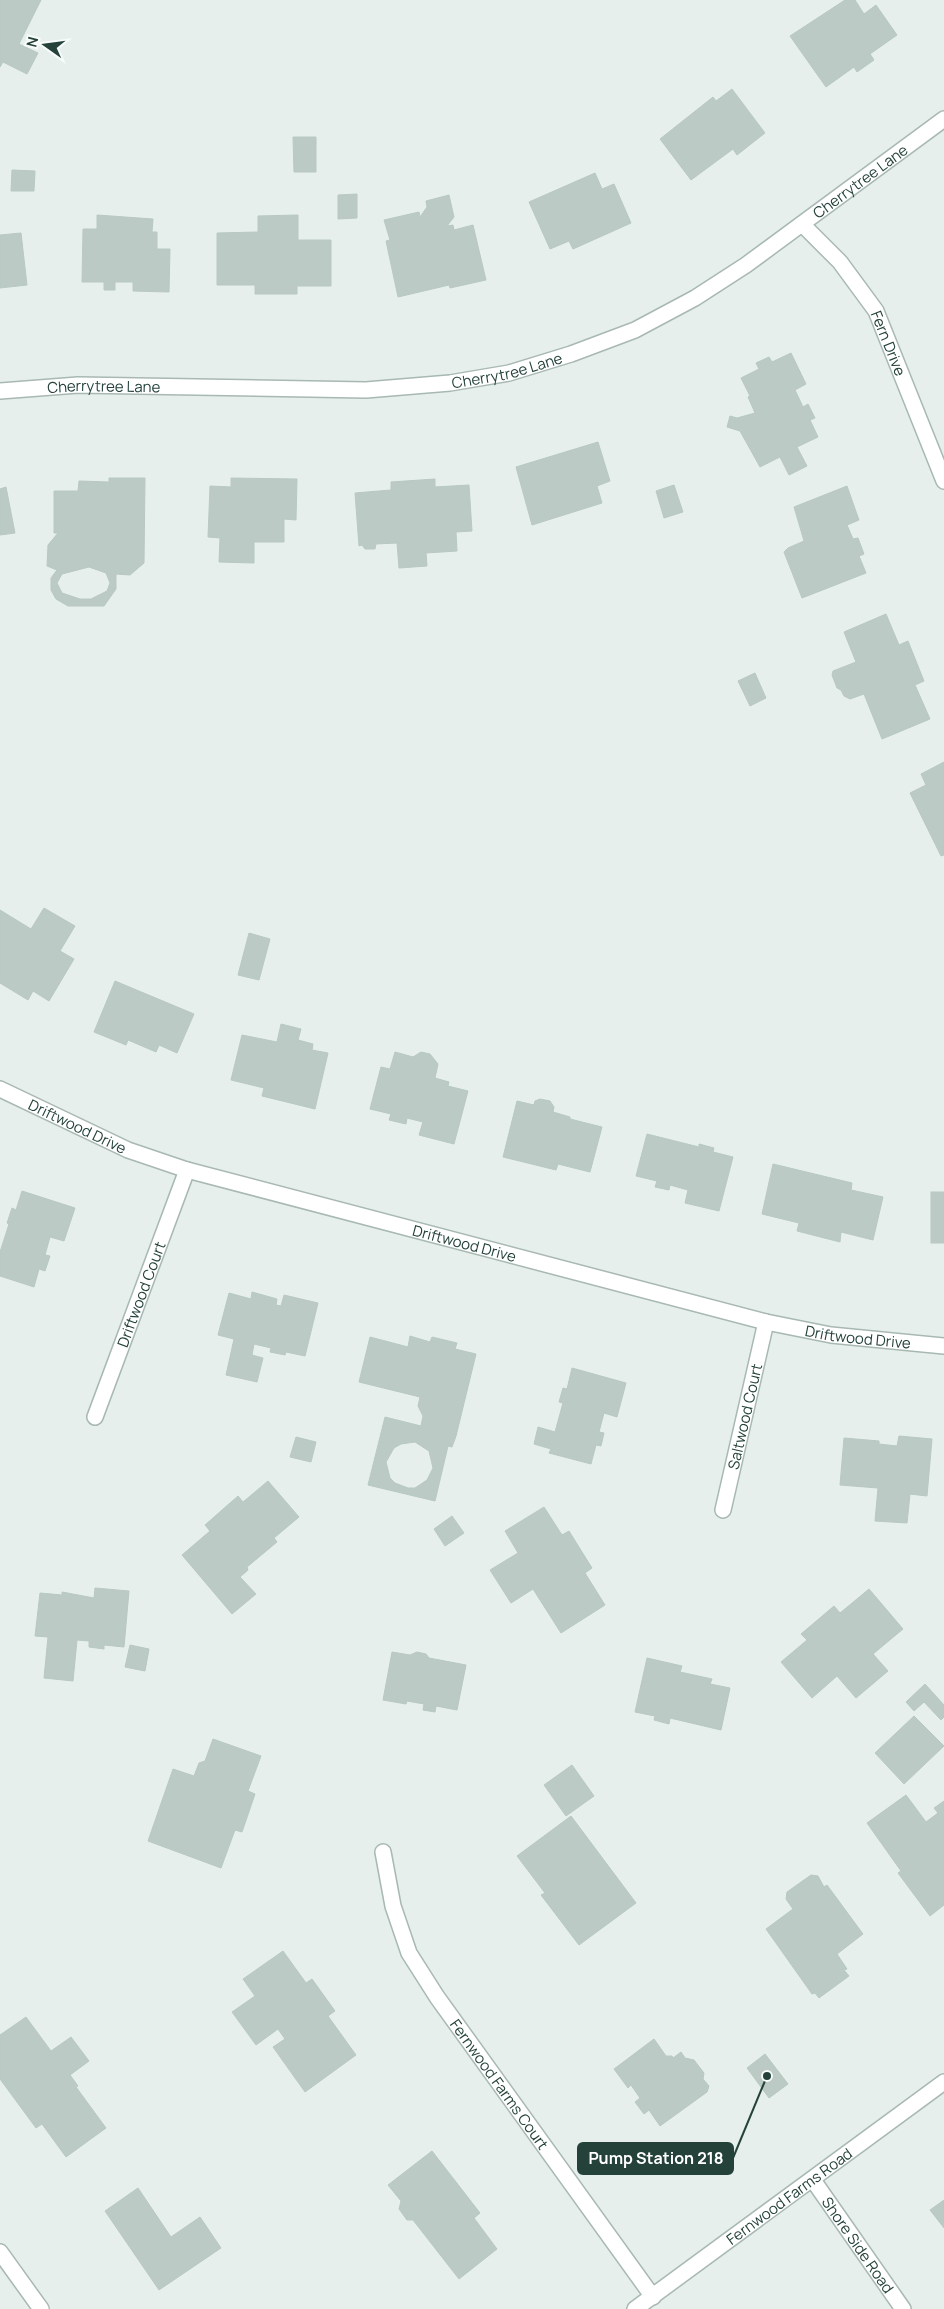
<svg xmlns="http://www.w3.org/2000/svg" width="944" height="2309" font-family="Manrope,sans-serif">
<style>
.building{fill:#bbcac4;stroke:#b8c9c2;fill-rule:evenodd}
.lines{fill:none;stroke-linecap:round;stroke-linejoin:round}
.minor-casing{stroke:#a8b8b2;stroke-width:18}
.minor{stroke:#fff;stroke-width:15}
.labels{text-anchor:middle;dominant-baseline:central;stroke-width:4;stroke-linejoin:round;paint-order:stroke}
.street-label{font-size:15px;fill:#24423a;stroke:#f7fbf9}
.leader{fill:none;stroke:#24423a;stroke-width:2}
.callout-dot{fill:#24423a;stroke:#f7fbf9;stroke-width:2}
.callout{fill:#24423a;stroke:#24423a;stroke-width:2}
.callout-label{font-size:16px;text-anchor:middle;font-weight:bold;fill:#fff}
</style>
<rect width="100%" height="100%" fill="#e6efeb"/>
<g class="building">
<polygon points="0,0 41,0 19,44 38,53 27,74 3,62 0,67"/>
<polygon points="845,0 855,0 864,14 876,5 897,35 870,54 874,60 857,72 854,67 826,87 790,36"/>
<polygon points="732,89 765,133 737,155 733,149 691,180 660,139 713,97 716,101"/>
<polygon points="293,137 316,137 316,172 294,172"/>
<polygon points="12,170 35,171 34,191 11,191"/>
<polygon points="595,173 602,189 614,184 631,223 573,249 569,241 550,249 529,202"/>
<polygon points="357,194 357,218 338,219 338,195"/>
<polygon points="449,195 454,217 447,226 453,225 454,230 473,225 486,280 450,288 449,285 398,297 386,241 390,240 384,220 419,212 420,217 427,207 426,201"/>
<polygon points="97,215 153,219 152,232 157,232 157,249 170,249 169,292 133,291 133,282 115,282 115,290 104,290 104,282 82,282 83,229 97,229"/>
<polygon points="298,215 298,240 331,240 331,286 297,286 297,294 255,294 255,285 217,285 217,233 258,232 258,216"/>
<polygon points="21,233 27,285 0,288 0,235"/>
<polygon points="791,353 806,384 795,390 803,407 808,404 815,418 810,420 818,437 797,447 807,466 789,475 780,457 760,467 740,431 727,427 730,416 737,418 755,413 748,397 750,396 741,378 759,369 756,363 769,357 772,362"/>
<polygon points="598,442 610,481 597,486 602,503 532,525 516,467"/>
<path d="M109,478H145L144,563L130,575L116,574V589L104,606H68L56,599L51,590V578L57,570L47,566L48,545L58,533H54V491H78L79,481L109,482ZM89,567L106,573L110,583L107,591L91,599H80L62,593L57,583L62,574Z"/>
<polygon points="231,478 297,479 296,520 284,519 284,542 254,542 254,563 219,562 220,538 208,537 210,486 231,487"/>
<polygon points="435,479 435,487 469,485 472,531 456,532 457,551 426,553 427,566 399,568 397,543 376,544 375,549 365,549 362,545 359,546 355,493 391,490 391,482"/>
<polygon points="674,485 683,512 664,518 656,491"/>
<polygon points="847,486 859,520 847,525 853,539 858,538 864,554 859,556 866,573 802,598 784,552 788,548 804,541 794,507"/>
<polygon points="6,487 15,533 0,535 0,489"/>
<polygon points="886,614 899,645 908,641 924,681 915,685 930,719 882,739 864,694 850,699 844,696 841,690 837,688 832,675 833,671 856,662 844,632"/>
<polygon points="755,673 766,698 750,706 738,681"/>
<polygon points="944,762 944,855 941,856 910,793 926,785 921,774"/>
<polygon points="44,908 75,926 60,951 74,959 49,1001 33,991 28,1000 0,983 0,910 31,929"/>
<polygon points="249,933 270,939 259,980 238,975"/>
<polygon points="115,981 194,1014 177,1053 159,1045 156,1052 128,1040 126,1045 94,1032"/>
<polygon points="281,1024 301,1029 298,1040 313,1044 312,1050 328,1053 315,1109 262,1096 264,1088 231,1080 242,1035 277,1042"/>
<polygon points="395,1052 413,1057 421,1052 430,1054 438,1064 435,1078 449,1082 448,1086 468,1091 454,1144 419,1135 423,1122 407,1118 406,1124 389,1120 391,1114 370,1109 381,1067 390,1069"/>
<polygon points="540,1099 550,1101 554,1107 553,1112 570,1117 570,1119 602,1127 590,1172 558,1164 556,1170 503,1157 517,1101 534,1105 535,1101"/>
<polygon points="647,1134 699,1147 699,1144 714,1148 713,1152 733,1157 719,1211 685,1203 688,1190 670,1185 669,1190 655,1187 657,1181 636,1176"/>
<polygon points="773,1164 852,1183 851,1190 883,1197 873,1240 841,1232 840,1242 797,1231 799,1223 762,1214"/>
<polygon points="22,1191 75,1208 64,1241 50,1237 45,1255 50,1256 45,1271 39,1269 34,1287 0,1276 0,1252 9,1224 7,1223 12,1208 16,1210"/>
<rect x="931" y="1192" width="13" height="51"/>
<polygon points="252,1292 277,1299 276,1305 281,1306 284,1295 318,1303 305,1356 286,1352 285,1355 270,1352 271,1348 254,1344 252,1355 263,1358 257,1382 226,1375 234,1339 218,1335 229,1293 251,1299"/>
<path d="M410,1336L430,1342L432,1337L457,1343L455,1349L476,1354L456,1436L452,1447L448,1446L435,1501L368,1485L385,1417L421,1426L423,1416L418,1406L420,1397L359,1382L370,1337L408,1347ZM415,1442L429,1451L433,1468L427,1480L415,1488H408L395,1483L390,1478L386,1462L394,1448L401,1444Z"/>
<polygon points="572,1368 626,1383 617,1417 604,1413 599,1432 604,1433 601,1446 596,1445 591,1464 549,1453 551,1449 534,1444 538,1427 555,1432 563,1403 559,1402 563,1388 567,1389"/>
<polygon points="899,1436 932,1439 927,1496 910,1494 907,1523 875,1521 878,1488 840,1485 844,1438 879,1441 879,1444 897,1446"/>
<polygon points="296,1437 316,1442 311,1462 290,1457"/>
<polygon points="268,1481 299,1517 274,1538 277,1542 247,1567 248,1570 240,1577 256,1594 232,1614 182,1555 210,1531 205,1525 238,1496 243,1502"/>
<polygon points="544,1507 562,1535 569,1531 592,1568 585,1573 605,1605 561,1633 533,1589 511,1603 490,1570 518,1553 505,1531"/>
<polygon points="452,1516 464,1533 445,1546 434,1529"/>
<polygon points="95,1588 129,1591 124,1647 104,1645 104,1649 89,1647 89,1641 77,1640 73,1681 44,1678 48,1637 35,1636 40,1593 62,1595 62,1592 94,1598"/>
<polygon points="869,1589 903,1629 873,1654 888,1671 856,1698 837,1676 812,1698 781,1662 807,1640 801,1634 834,1606 840,1613"/>
<polygon points="130,1645 149,1649 145,1671 125,1667"/>
<polygon points="392,1652 410,1655 417,1652 426,1654 429,1658 466,1665 457,1710 436,1706 435,1712 423,1710 424,1704 407,1701 406,1704 383,1700"/>
<polygon points="647,1658 682,1666 680,1672 712,1679 710,1684 730,1688 721,1730 670,1718 669,1724 654,1720 655,1716 635,1712"/>
<polygon points="925,1684 944,1705 944,1717 941,1720 924,1702 914,1711 906,1702"/>
<polygon points="914,1716 944,1746 904,1784 875,1753"/>
<polygon points="213,1739 261,1756 248,1791 255,1794 242,1832 235,1830 221,1868 148,1841 173,1769 194,1776 199,1763 205,1761"/>
<polygon points="572,1765 594,1796 566,1816 544,1785"/>
<polygon points="906,1795 926,1822 938,1813 934,1808 944,1801 944,1905 930,1916 898,1873 901,1871 867,1823"/>
<polygon points="571,1816 636,1903 579,1945 541,1895 545,1893 517,1856"/>
<polygon points="811,1875 818,1876 824,1887 827,1885 863,1934 837,1954 847,1969 844,1970 849,1976 819,1998 815,1993 812,1994 766,1929 793,1909 786,1899 787,1892"/>
<polygon points="283,1951 306,1983 312,1979 335,2011 328,2016 356,2055 305,2092 273,2047 285,2039 278,2029 256,2045 232,2012 255,1996 243,1979"/>
<polygon points="26,2017 51,2051 71,2037 89,2061 70,2075 78,2086 76,2087 106,2128 66,2157 42,2124 36,2128 0,2079 0,2035"/>
<polygon points="654,2039 666,2056 672,2056 673,2058 681,2052 685,2058 694,2060 704,2073 703,2079 709,2086 707,2092 660,2126 649,2110 644,2114 635,2102 640,2098 631,2085 628,2088 614,2069"/>
<polygon points="765,2054 788,2084 769,2098 747,2068"/>
<polygon points="432,2151 480,2213 474,2218 497,2249 459,2279 413,2220 407,2220 399,2209 401,2201 388,2185"/>
<polygon points="138,2188 171,2237 200,2217 221,2248 159,2290 105,2211"/>
<polygon points="944,2200 944,2228 930,2210"/>
</g>
<g class="lines">
<g class="minor-casing">
<g id="minor">
<path id="s1" d="M802,224L840,262L876,311L944,481"/>
<path id="s2" d="M0,391L78,385L366,390L450,383L509,373L571,354L635,330L695,298L746,265L944,119"/>
<path id="s3" d="M0,1089L128,1150L187,1170L766,1322L831,1335L944,1346"/>
<path id="s4" d="M95,1417L187,1170"/>
<path id="s5" d="M723,1510L766,1322"/>
<path id="s6" d="M383,1852L393,1906L409,1953L437,1997L653,2297"/>
<path id="s7" d="M813,2180L903,2309"/>
<polyline points="0,2252 41,2309"/>
<path id="s8" d="M635,2309L944,2082"/>
</g>
</g>
<use href="#minor" class="minor"/>
</g>
<g class="labels">
<g class="street-label">
<text stroke="none"><textPath href="#s2" startOffset="914">Cherrytree Lane</textPath></text>
<text stroke="none"><textPath href="#s1" startOffset="149">Fern Drive</textPath></text>
<text stroke="none"><textPath href="#s2" startOffset="509">Cherrytree Lane</textPath></text>
<text stroke="none"><textPath href="#s2" startOffset="104">Cherrytree Lane</textPath></text>
<text stroke="none"><textPath href="#s3" startOffset="86">Driftwood Drive</textPath></text>
<text stroke="none"><textPath href="#s3" startOffset="491">Driftwood Drive</textPath></text>
<text stroke="none"><textPath href="#s4" startOffset="131">Driftwood Court</textPath></text>
<text stroke="none"><textPath href="#s3" startOffset="896">Driftwood Drive</textPath></text>
<text stroke="none"><textPath href="#s5" startOffset="96">Saltwood Court</textPath></text>
<text stroke="none"><textPath href="#s6" startOffset="264">Fernwood Farms Court</textPath></text>
<text stroke="none"><textPath href="#s8" startOffset="191">Fernwood Farms Road</textPath></text>
<text stroke="none"><textPath href="#s7" startOffset="79">Shore Side Road</textPath></text>
</g>
</g>
<path class="leader" d="M767 2076L733 2158"/>
<circle class="callout-dot" cx="767" cy="2076" r="5"/>
<rect class="callout" x="578" y="2143" width="155" height="31" rx="5"/>
<g class="callout-label">
<text x="656" y="2164">Pump Station 218</text>
</g>
<g transform="translate(45 45) rotate(284)" stroke="#f7fbf9" stroke-width="4" paint-order="stroke">
<path d="M0-4L9 19L0 12L-9 19Z" fill="#24423a"/>
<text y="-8" font-size="14" font-weight="bold" text-anchor="middle" fill="#24423a">N</text>
</g>
</svg>
